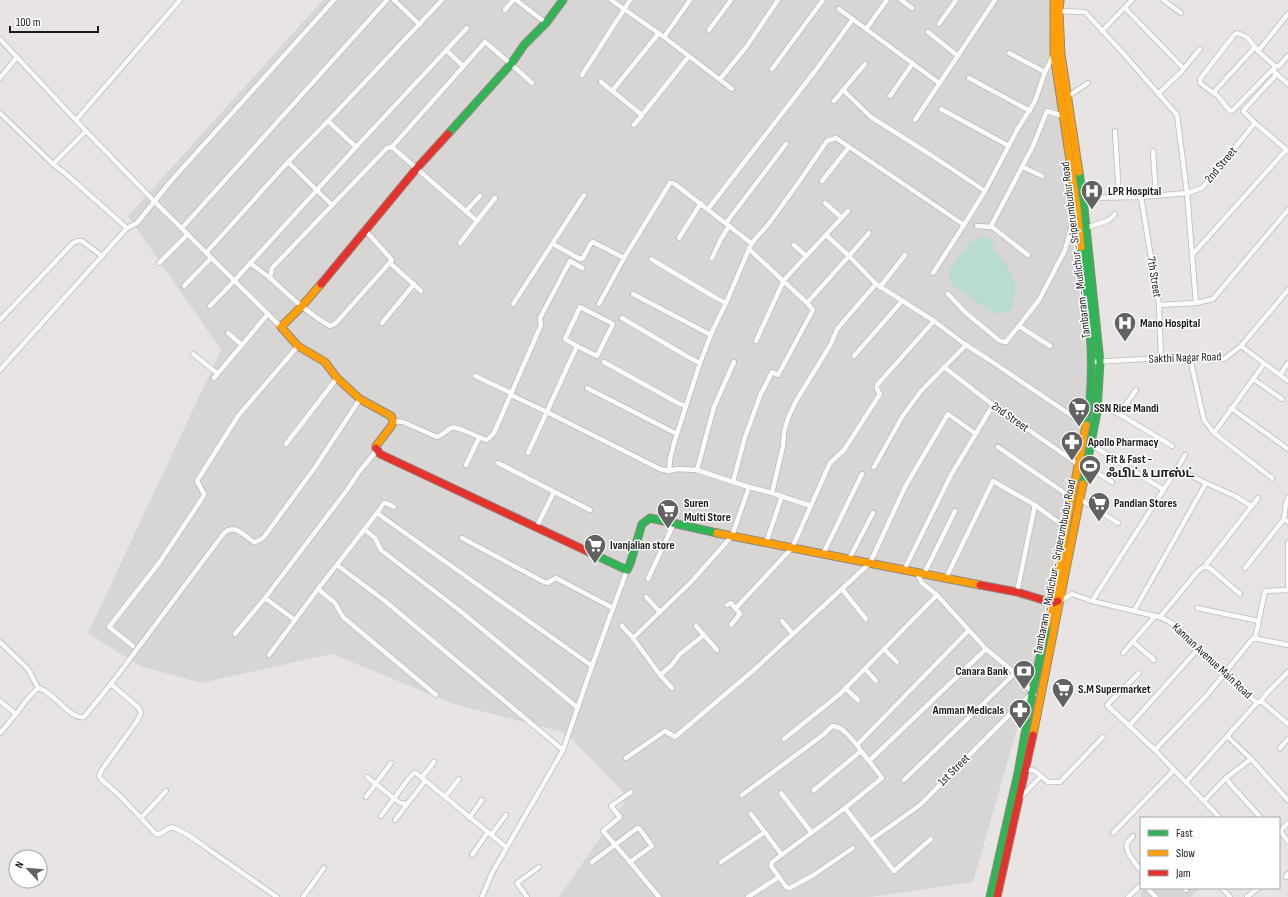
<svg xmlns="http://www.w3.org/2000/svg" width="1288" height="897" font-family="'Sofia Sans Condensed','Noto Sans Tamil',sans-serif">
<style>
.residential{fill:#d8d5d5}
.water{fill:#b9dbd1}
.lines{fill:none;stroke-linecap:round;stroke-linejoin:round}
.street-casing{stroke:#bbb9b9;stroke-width:6}
.fast-casing{stroke:#91887e;stroke-width:9}
.slow-casing{stroke:#91887e;stroke-width:9}
.jam-casing{stroke:#91887e;stroke-width:9}
.street{stroke:#fcfbfb;stroke-width:4.5}
.fast{stroke:#30b455;stroke-width:7}
.slow{stroke:#ff9f0a;stroke-width:7}
.jam{stroke:#e5322d;stroke-width:7}
.labels{text-anchor:middle;dominant-baseline:central;stroke-width:3;stroke-linejoin:round;paint-order:stroke}
.street-label{font-size:12px;fill:#1b1b1b;stroke:#fff}
.poi-label{font-size:12px;font-weight:bold;fill:#1b1b1b;stroke:#fff;text-anchor:start}
</style>
<rect width="100%" height="100%" fill="#e9e4e4"/>
<g class="residential">
<polygon points="323,0 1060,0 1090,405 1053,603 973,882 870,897 559,897 628,797 566,733 454,704 332,654 201,683 140,666 88,633 221,350 128,216"/>
<polygon points="1145,888 1197,888 1198,889 1191,897 1141,897 1140,894"/>
</g>
<path class="water" d="M984,236L995,242L991,248C1001,257 1013,271 1015,284C1016,292 1013,302 1012,309L997,315L975,301L953,285L948,272L969,243Z"/>
<g class="lines">
<g class="street-casing">
<g id="street">
<polyline points="394,0 420,25"/>
<polyline points="442,0 328,121 356,147 467,28"/>
<polyline points="516,0 546,23"/>
<polyline points="611,0 664,37 690,0"/>
<polyline points="901,0 912,8"/>
<polyline points="1163,0 1181,13"/>
<polyline points="1125,8 1184,69"/>
<polyline points="839,9 939,83"/>
<polyline points="505,10 513,0"/>
<polyline points="1057,11 1085,12 1122,52 1177,115 1187,193 1196,303"/>
<polyline points="939,24 956,0"/>
<polyline points="866,29 887,0"/>
<polyline points="709,30 731,0"/>
<polyline points="1102,31 1132,0"/>
<polyline points="928,32 958,56"/>
<polyline points="664,37 732,89"/>
<polyline points="0,39 86,131 154,201 281,327"/>
<polyline points="446,50 463,66"/>
<polyline points="1258,51 1276,67"/>
<polyline points="1009,53 1045,72"/>
<polyline points="1288,56 1279,66 1276,67 1272,70 1288,84"/>
<polyline points="772,69 823,0"/>
<polyline points="1272,70 1232,111 1229,110 1218,96 1200,83 1200,79 1234,35 1237,33 1247,37 1258,51 1288,14"/>
<polyline points="1277,74 1243,111 1255,123 1288,151"/>
<polyline points="582,75 630,0"/>
<polyline points="0,78 17,57"/>
<polyline points="969,78 1030,111"/>
<polyline points="720,79 747,46 778,0"/>
<polyline points="601,82 642,115"/>
<polyline points="843,90 871,117 931,155 985,191"/>
<polyline points="612,91 659,33"/>
<polyline points="1213,93 1255,47"/>
<polyline points="1158,94 1181,72 1200,49"/>
<polyline points="890,96 913,63"/>
<polyline points="1067,97 1088,83"/>
<polyline points="834,101 865,64"/>
<polyline points="941,109 1009,146"/>
<polyline points="0,113 53,164 66,174 127,228 137,223 170,182 334,0"/>
<polyline points="76,120 180,0"/>
<polyline points="915,120 995,0"/>
<polyline points="634,125 689,56"/>
<polyline points="1115,131 1119,197"/>
<polyline points="392,147 485,42 511,64 532,83"/>
<polyline points="1153,151 1156,195"/>
<polyline points="288,162 328,121"/>
<polyline points="53,164 86,131"/>
<polyline points="1023,167 1042,176"/>
<polyline points="822,181 849,147"/>
<polyline points="1141,197 1159,305 1161,358"/>
<polyline points="1082,198 1141,197 1187,193 1202,188 1255,123"/>
<polyline points="825,203 842,218"/>
<polyline points="708,209 815,71 853,19"/>
<polyline points="466,211 480,196"/>
<polyline points="726,223 786,144"/>
<polyline points="977,226 990,227 991,226 1033,146 1047,111 1063,116"/>
<polyline points="991,226 1028,255"/>
<polyline points="182,228 387,0"/>
<polyline points="1086,228 1109,220 1115,214"/>
<path d="M365,230L392,260L336,323L330,326C308,314 289,295 270,278L272,268L387,148L392,147L477,221L495,198"/>
<polyline points="826,235 849,256 869,233"/>
<polyline points="679,238 701,203"/>
<polyline points="460,243 477,221"/>
<polyline points="553,244 580,259 583,258 591,243 593,242 624,258"/>
<polyline points="794,245 806,256"/>
<polyline points="206,253 288,162 332,205"/>
<polyline points="1192,255 1286,150"/>
<polyline points="712,258 721,239 729,226"/>
<polyline points="651,259 716,298 726,303"/>
<polyline points="159,263 188,234"/>
<polyline points="250,263 270,278"/>
<polyline points="390,263 421,291"/>
<polyline points="933,273 964,225"/>
<polyline points="184,286 211,258"/>
<polyline points="880,287 905,255"/>
<polyline points="633,294 711,335"/>
<polyline points="948,294 966,313 1000,341 1006,342 1039,300 1050,279 1065,250 1076,210"/>
<polyline points="807,303 849,256 876,284 934,321 966,345 988,359 1087,426"/>
<polyline points="513,304 584,195"/>
<polyline points="599,304 624,258 670,183 673,183 676,185 751,243"/>
<polyline points="1159,305 1196,303 1213,299 1288,210"/>
<polyline points="210,306 235,280 356,147"/>
<polyline points="622,318 688,357 700,363"/>
<polyline points="0,320 73,243 77,241 82,241 102,256"/>
<polyline points="382,323 414,284"/>
<polyline points="1019,326 1050,346"/>
<polyline points="228,333 242,345"/>
<polyline points="756,341 784,280 848,211"/>
<polyline points="1241,346 1288,381"/>
<polyline points="193,354 217,373"/>
<polyline points="854,356 902,301"/>
<polyline points="1190,358 1204,420 1214,433"/>
<polyline points="604,362 676,402 685,406"/>
<polyline points="1092,362 1161,358 1224,359 1241,346 1288,290"/>
<polyline points="1264,364 1214,433 1272,478"/>
<polyline points="944,367 993,405 1079,465"/>
<polyline points="0,370 127,228"/>
<polyline points="1280,375 1288,363"/>
<polyline points="475,376 511,393"/>
<polyline points="214,378 268,314"/>
<polyline points="1253,379 1282,399"/>
<polyline points="587,388 677,434"/>
<polyline points="511,395 547,412 660,469 669,471 677,469 697,470"/>
<polyline points="1097,405 1119,414 1172,446"/>
<polyline points="1231,408 1288,449"/>
<polyline points="1119,414 1136,390"/>
<path d="M393,421L403,422L437,437C444,435 445,431 451,428C457,425 478,438 487,440L494,433L541,325L540,318L570,261L582,268"/>
<polyline points="286,444 337,378"/>
<polyline points="1090,444 1164,490"/>
<polyline points="998,447 1072,498"/>
<polyline points="528,453 577,346 597,356 613,324 580,307 565,339 577,346"/>
<polyline points="498,463 590,510"/>
<polyline points="466,465 479,438"/>
<polyline points="1086,466 1112,482"/>
<polyline points="874,467 902,417 921,391 966,345"/>
<polyline points="1177,469 1185,455"/>
<polyline points="669,471 670,459 674,443 700,363 712,332 726,303 749,249"/>
<polyline points="733,482 697,470 714,407 734,362"/>
<polyline points="1206,483 1237,497 1251,506"/>
<polyline points="749,487 772,493 783,446 784,432 788,418 796,401 831,344 837,329 876,284"/>
<polyline points="772,493 811,506"/>
<polyline points="1288,498 1286,503 1284,519 1288,522"/>
<polyline points="1080,499 1118,523"/>
<polyline points="377,513 592,666"/>
<polyline points="536,528 554,492"/>
<polyline points="365,530 375,538 381,550 459,610 578,708"/>
<polyline points="462,538 542,581 547,583 556,578 613,608"/>
<polyline points="766,543 782,496"/>
<polyline points="823,554 862,474"/>
<polyline points="849,559 873,513"/>
<polyline points="337,565 385,601 563,750 592,666 627,570"/>
<polyline points="1205,566 1258,498"/>
<polyline points="1245,568 1284,519"/>
<polyline points="904,570 951,475 993,405"/>
<polyline points="917,573 922,583 937,595 986,649 1015,673 1034,694"/>
<polyline points="924,574 955,511"/>
<polyline points="946,578 993,481 1035,505 1066,528"/>
<polyline points="648,579 674,523"/>
<polyline points="318,589 335,603 343,617 436,695"/>
<polyline points="842,589 866,619"/>
<polyline points="1017,592 1035,505"/>
<polyline points="646,597 660,612"/>
<polyline points="265,598 295,620"/>
<polyline points="1060,601 1072,594 1092,601 1155,616 1160,617 1170,622 1257,703 1261,701 1268,692 1288,672"/>
<polyline points="1092,601 1177,469 1206,483 1134,611"/>
<polyline points="727,605 731,603 740,614 731,625"/>
<polyline points="736,608 792,548 830,463 844,450 880,394 877,389 877,385 934,321"/>
<polyline points="1197,608 1259,621"/>
<polyline points="1160,617 1198,571 1205,566 1211,569 1240,594"/>
<polyline points="782,621 793,634"/>
<path d="M622,626L633,638L691,582L732,536L749,487L733,482L745,437L760,396L772,372L778,375L813,310L807,303L749,249C753,238 764,231 770,222C790,195 809,168 827,141L836,138L964,225L985,191L1017,130L1035,101L1045,72L1053,56"/>
<polyline points="696,626 717,650"/>
<polyline points="235,634 265,598 347,490 359,472 377,450"/>
<polyline points="633,638 660,675 671,666 680,654 704,635"/>
<polyline points="1255,639 1265,591 1288,590 1288,543"/>
<path d="M0,642L28,669L38,688C53,691 70,720 84,717L111,684L224,533C236,523 243,536 254,542L260,540L264,537L316,466L360,399"/>
<polyline points="1133,642 1154,660"/>
<polyline points="133,646 109,627 159,563 203,497 204,494 197,481 238,416 298,346"/>
<polyline points="884,649 897,662"/>
<polyline points="1123,653 1155,616"/>
<polyline points="269,655 318,589 377,513 384,503 386,503 394,507"/>
<polyline points="865,669 876,681"/>
<polyline points="1139,673 1107,705 1155,750 1220,818"/>
<polyline points="660,675 672,688"/>
<path d="M111,684L139,708L141,713L137,721L101,771L99,776L101,779L121,797L156,834C164,836 166,825 174,828C186,832 198,842 208,849C231,865 254,881 277,897"/>
<polyline points="845,688 858,700"/>
<polyline points="0,701 16,714 29,697 38,688"/>
<polyline points="1261,701 1288,724"/>
<polyline points="1129,726 1198,649"/>
<polyline points="0,733 16,714"/>
<polyline points="1227,736 1251,759 1288,800"/>
<polyline points="784,739 840,694 937,595"/>
<polyline points="1280,748 1288,739"/>
<polyline points="1155,750 1207,695 1253,638 1288,645"/>
<polyline points="861,751 857,745 969,630"/>
<polyline points="626,758 665,731 675,737 755,669 870,563 905,487 948,414 976,434"/>
<polyline points="1251,759 1226,778 1232,786 1261,818"/>
<polyline points="1026,769 1035,771 1048,782 1060,782 1103,737"/>
<polyline points="367,777 400,803 407,804"/>
<polyline points="422,777 434,762"/>
<polyline points="904,780 1015,673"/>
<polyline points="1186,782 1257,703"/>
<polyline points="814,790 861,751 869,761 986,649"/>
<polyline points="781,793 812,833"/>
<path d="M742,795L823,735L832,726C843,726 849,737 857,745"/>
<polyline points="366,797 391,763"/>
<polyline points="445,797 459,779"/>
<polyline points="1021,797 1041,776"/>
<polyline points="1204,801 1226,778"/>
<polyline points="845,808 894,871 931,839"/>
<polyline points="751,814 782,855"/>
<polyline points="381,816 409,778 414,773 416,773 506,847"/>
<polyline points="141,818 166,791"/>
<polyline points="469,818 482,800"/>
<polyline points="395,820 425,781"/>
<polyline points="1280,831 1288,823"/>
<polyline points="1279,832 1280,831 1288,841"/>
<polyline points="1113,833 1174,770"/>
<polyline points="491,835 506,815"/>
<path d="M1133,836C1131,839 1128,841 1127,844C1124,851 1137,865 1141,871"/>
<polyline points="871,840 920,805 1022,702 1032,694"/>
<polyline points="472,855 488,832"/>
<polyline points="592,862 636,829 639,828 652,846 630,862 659,897"/>
<polyline points="630,862 603,831 620,817 611,806 631,792"/>
<polyline points="721,862 765,832"/>
<polyline points="779,877 786,887 790,888 815,874 853,848"/>
<polyline points="1286,877 1288,874"/>
<polyline points="1147,888 1156,897"/>
<polyline points="1183,888 1186,890"/>
<polyline points="1222,888 1230,897"/>
<polyline points="303,897 324,868"/>
<polyline points="482,897 492,873 563,750"/>
<polyline points="527,897 517,883 539,867"/>
<polyline points="748,897 779,877 771,866 772,862 845,808 882,778 869,761"/>
<polyline points="1128,897 1141,885"/>
<polyline points="1247,897 1258,888"/>
</g>
</g>
<g class="fast-casing">
<g id="fast">
<polyline points="448,134 511,64 524,45 546,23 563,0"/>
<polyline points="1079,172 1083,198 1100,362 1097,412 1083,484"/>
<path d="M1081,247C1087,306 1098,367 1086,425"/>
<polyline points="591,553 627,570 630,564 642,524 650,518 717,533"/>
<polyline points="990,897 1018,773 1032,694 1047,625"/>
</g>
</g>
<g class="slow-casing">
<g id="slow">
<polyline points="1054,0 1054,55 1077,207 1081,247"/>
<polyline points="1060,0 1059,11 1061,54 1079,172"/>
<polyline points="321,284 302,306 281,327 298,346 325,362 337,378 360,399 391,416 393,421 392,425 376,446 376,448"/>
<polyline points="717,533 980,585"/>
<polyline points="1047,625 1055,592 1066,528 1086,425"/>
<polyline points="1033,735 1083,484"/>
</g>
</g>
<g class="jam-casing">
<g id="jam">
<polyline points="321,284 417,168 448,134"/>
<polyline points="376,448 380,454 591,553"/>
<polyline points="980,585 1017,592 1053,603 1058,601"/>
<polyline points="997,897 1033,735"/>
</g>
</g>
<use href="#street" class="street"/>
<use href="#fast" class="fast"/>
<use href="#slow" class="slow"/>
<use href="#jam" class="jam"/>
</g>
<defs>
<g id="hospital-pin" transform="scale(1.15)"><path d="M0 17L-7.5 6A9.5 9.5 0 1 1 7.5 6Z" fill="#636161" stroke="#fff"/><path d="M-5-5h3v3.5h4V-5h3V5h-3V1.5h-4V5h-3Z" fill="#fff"/></g>
<g id="supermarket-pin" transform="scale(1.15)"><path d="M0 17L-7.5 6A9.5 9.5 0 1 1 7.5 6Z" fill="#636161" stroke="#fff"/><path d="M-6-5.5h2.5l.6 2H6L4.5 2H-2.5L-4.4-4H-6ZM-1.5 3.2a1.3 1.3 0 1 0 .1 0ZM3 3.2a1.3 1.3 0 1 0 .1 0Z" fill="#fff"/></g>
<g id="pharmacy-pin" transform="scale(1.15)"><path d="M0 17L-7.5 6A9.5 9.5 0 1 1 7.5 6Z" fill="#636161" stroke="#fff"/><path d="M-2-6h4v4h4v4h-4v4h-4v-4h-4v-4h4Z" fill="#fff"/></g>
<g id="stadium-pin" transform="scale(1.15)"><path d="M0 17L-7.5 6A9.5 9.5 0 1 1 7.5 6Z" fill="#636161" stroke="#fff"/><path d="M0-5a6.5 5 0 1 0 0 10a6.5 5 0 1 0 0-10ZM-3.5-1.8h7v3.6h-7Z" fill="#fff"/></g>
<g id="bank-pin" transform="scale(1.15)"><path d="M0 17L-7.5 6A9.5 9.5 0 1 1 7.5 6Z" fill="#636161" stroke="#fff"/><path d="M-6-4H6V4H-6ZM0-2.3a2.3 2.3 0 1 0 0 4.6a2.3 2.3 0 1 0 0-4.6Z" fill="#fff"/></g>
</defs>
<g fill-rule="evenodd">
<use href="#hospital-pin" x="1092" y="191"/>
<use href="#hospital-pin" x="1125" y="323"/>
<use href="#supermarket-pin" x="1079" y="408"/>
<use href="#pharmacy-pin" x="1072" y="442"/>
<use href="#stadium-pin" x="1090" y="466"/>
<use href="#supermarket-pin" x="1099" y="503"/>
<use href="#supermarket-pin" x="668" y="510"/>
<use href="#supermarket-pin" x="595" y="545"/>
<use href="#bank-pin" x="1024" y="671"/>
<use href="#supermarket-pin" x="1063" y="689"/>
<use href="#pharmacy-pin" x="1020" y="710"/>
</g>
<g class="labels">
<g class="street-label">
<text transform="translate(1221 165) rotate(-50)">2nd Street</text>
<text transform="translate(1076 250) rotate(-97)">Tambaram - Mudichur - Sriperumbudur Road</text>
<text transform="translate(1154 277) rotate(81)">7th Street</text>
<text transform="translate(1185 358) rotate(-2)">Sakthi Nagar Road</text>
<text transform="translate(1010 417) rotate(35)">2nd Street</text>
<text transform="translate(1055 567) rotate(-79)">Tambaram - Mudichur - Sriperumbudur Road</text>
<text transform="translate(1212 661) rotate(43)">Kannan Avenue Main Road</text>
<text transform="translate(954 770) rotate(-45)">1st Street</text>
</g>
<g class="poi-label">
<text x="1108" y="191">LPR Hospital</text>
<text x="1140" y="323">Mano Hospital</text>
<text x="1094" y="408">SSN Rice Mandi</text>
<text x="1088" y="442">Apollo Pharmacy</text>
<text x="1106" y="459">Fit &amp; Fast -<tspan x="1106" dy="14">ஃபிட் &amp; பாஸ்ட்</tspan></text>
<text x="684" y="503">Suren<tspan x="684" dy="14">Multi Store</tspan></text>
<text x="1114" y="503">Pandian Stores</text>
<text x="610" y="545">Ivanjalian store</text>
<text x="1008" y="671" text-anchor="end">Canara Bank</text>
<text x="1078" y="689">S.M Supermarket</text>
<text x="1004" y="710" text-anchor="end">Amman Medicals</text>
</g>
</g>
<rect x="1140" y="817" width="140" height="72" fill="#ffffff" stroke="#a4a4a4"/>
<rect x="1148" y="830" width="20" height="6" fill="#30b455" stroke="#a4a4a4"/>
<text x="1176" y="837" font-size="12" fill="#1b1b1b">Fast</text>
<rect x="1148" y="850" width="20" height="6" fill="#ff9f0a" stroke="#a4a4a4"/>
<text x="1176" y="857" font-size="12" fill="#1b1b1b">Slow</text>
<rect x="1148" y="870" width="20" height="6" fill="#e5322d" stroke="#a4a4a4"/>
<text x="1176" y="877" font-size="12" fill="#1b1b1b">Jam</text>
<g transform="translate(28 869) rotate(296)"><circle r="19" fill="#ffffff" stroke="#a4a4a4"/>
<path d="M0-3L7 15L0 10L-7 15Z" fill="#636161"/>
<text y="-6" font-size="11" font-weight="bold" text-anchor="middle" fill="#1b1b1b">N</text>
</g>
<path d="M10 26v6h88v-6" fill="none" stroke="#1b1b1b" stroke-width="2"/>
<text x="16" y="26" font-size="12" fill="#1b1b1b" stroke="#ffffff" stroke-width="3" paint-order="stroke">100 m</text>
</svg>
